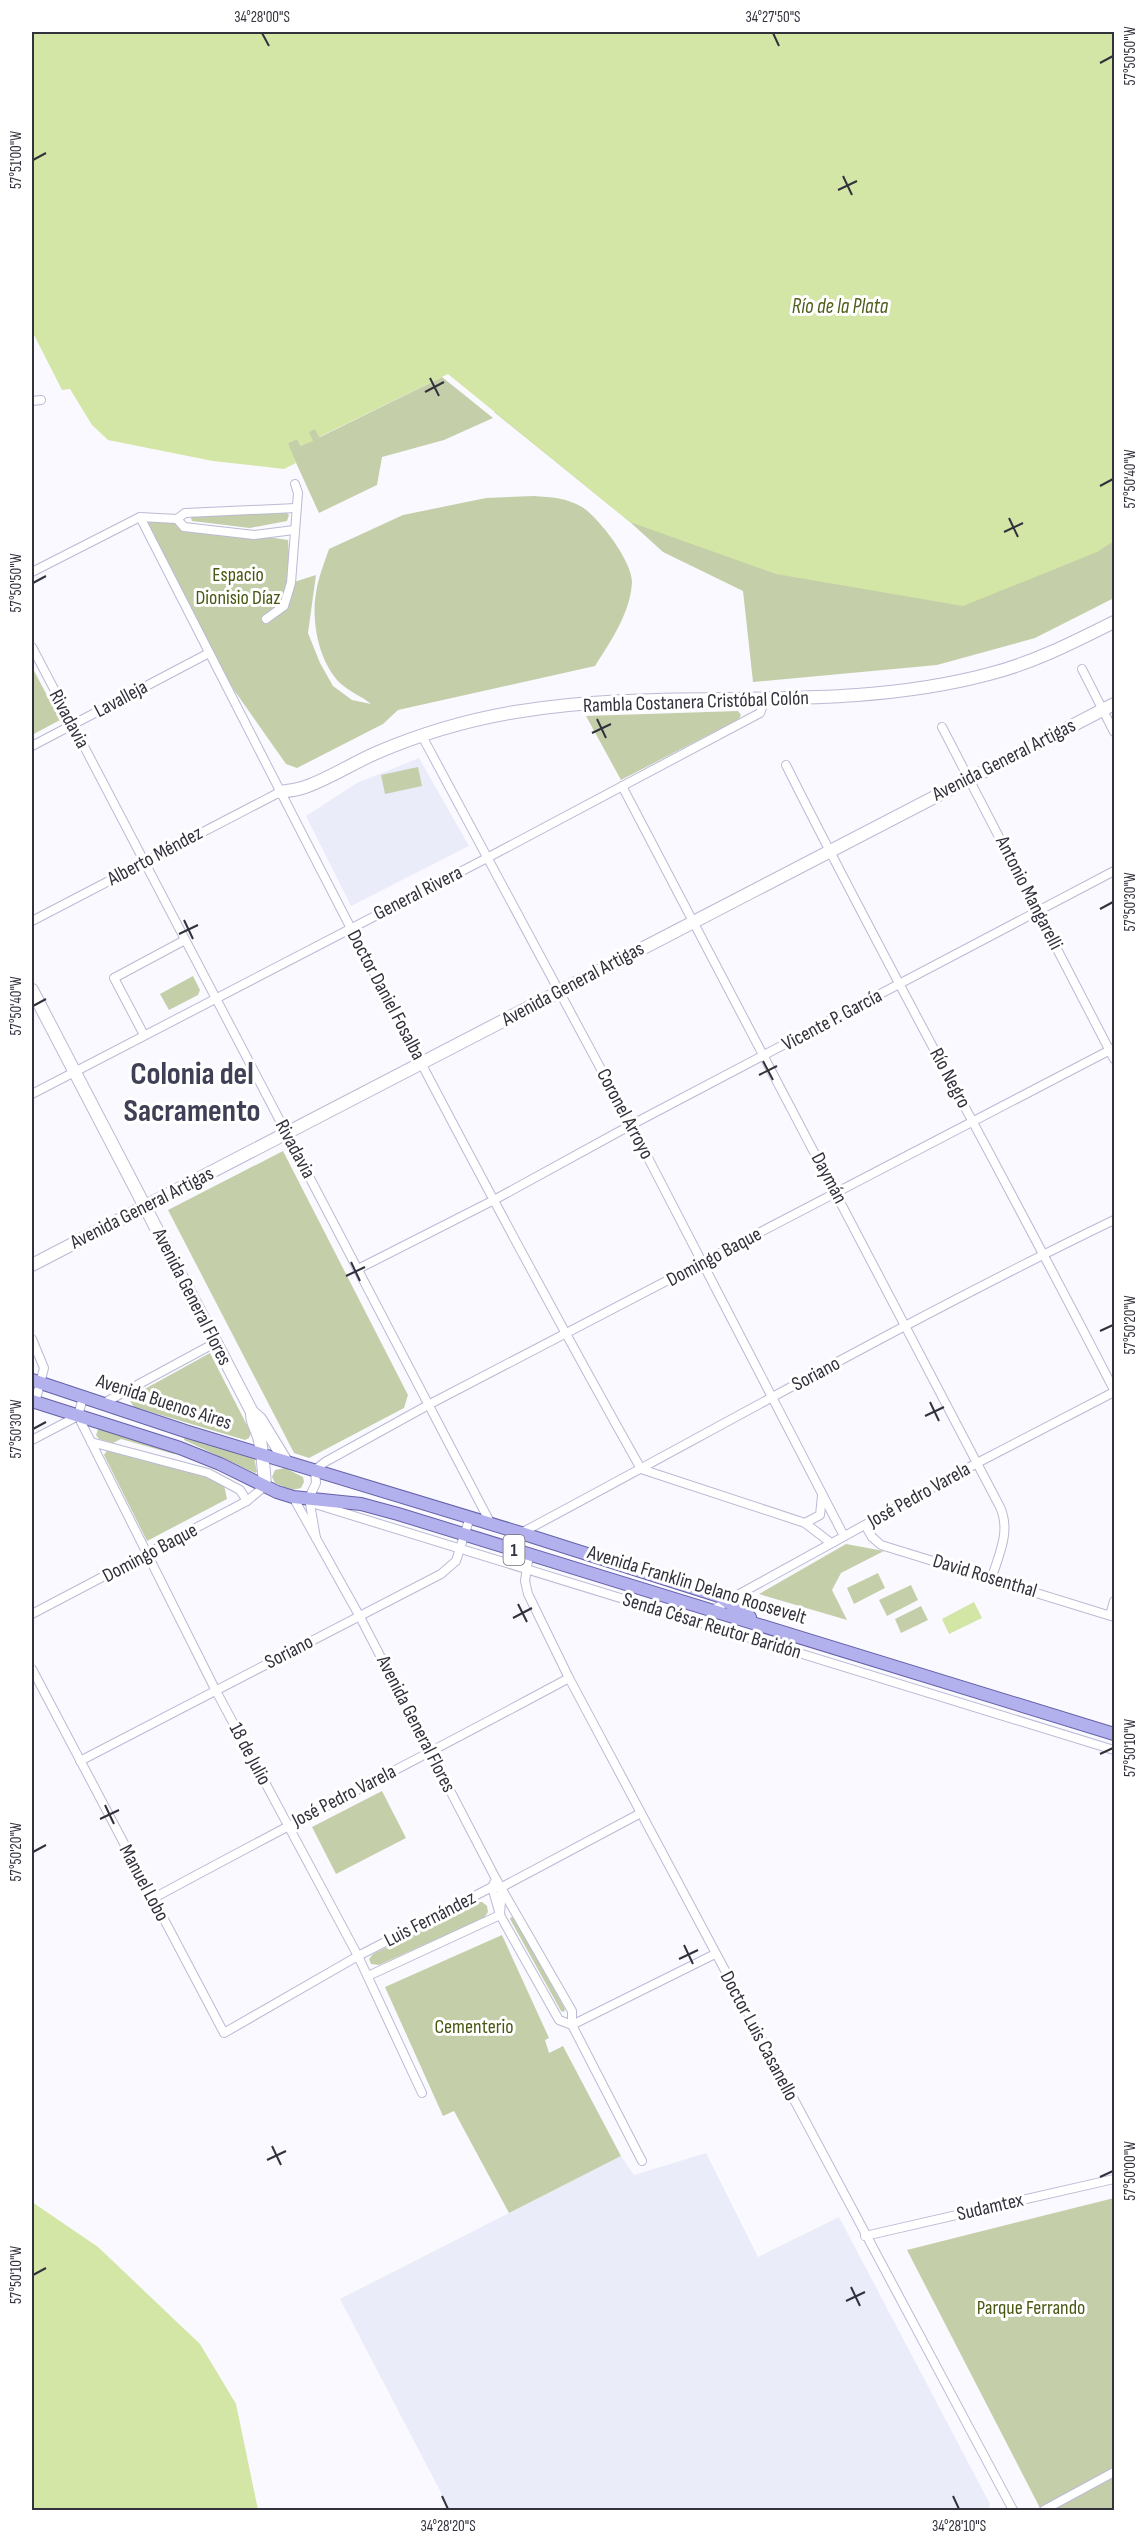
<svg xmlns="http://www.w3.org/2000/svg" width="1146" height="2542" font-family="'Sofia Sans Condensed',sans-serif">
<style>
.built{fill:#ebecfa}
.green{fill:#c4cfaa}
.water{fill:#d3e6a5}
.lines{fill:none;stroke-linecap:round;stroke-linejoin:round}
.street-casing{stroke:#babad5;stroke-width:10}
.secondary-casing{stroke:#babad5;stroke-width:14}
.primary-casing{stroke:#6561a8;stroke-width:14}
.street{stroke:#fff;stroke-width:8}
.secondary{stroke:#fff;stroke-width:12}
.primary{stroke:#b3b0ee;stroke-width:12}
.ticks{fill:none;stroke:#32323d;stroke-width:2}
.labels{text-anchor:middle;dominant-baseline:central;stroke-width:6;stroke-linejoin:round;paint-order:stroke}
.shield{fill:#fff;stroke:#707077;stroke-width:1.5}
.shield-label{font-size:18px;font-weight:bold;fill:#32323d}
.park-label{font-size:20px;fill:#485711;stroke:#fff}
.street-label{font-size:20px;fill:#32323d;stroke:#fff}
.water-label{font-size:21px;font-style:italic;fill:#505f1b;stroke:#fff}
.town-label{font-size:32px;font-weight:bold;fill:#3f4056;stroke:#fff}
.neatline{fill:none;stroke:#32323d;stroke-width:2}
.ticks-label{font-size:15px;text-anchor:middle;fill:#32323d}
</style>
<rect width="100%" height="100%" fill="#f9f9ff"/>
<g class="built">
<polygon points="419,758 469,846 351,906 306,816 357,783"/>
<polygon points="706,2153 758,2257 839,2217 990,2504 988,2510 450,2510 340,2299 621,2156 634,2175"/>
</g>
<g class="green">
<polygon points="442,377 493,418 444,440 382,457 377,485 319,513 287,443 297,439 301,446 309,432 315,428 320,437"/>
<polygon points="1114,398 1114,598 1035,638 937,665 753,682 743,591 663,552 630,522 494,412"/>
<path d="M534,496C551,497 567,498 582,507C599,518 633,562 632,583C630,613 611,641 595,666L398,710L383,724L297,768L286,764L222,673L146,519L288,540L291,583L316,575L308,633L320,663L333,686L352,700L371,704C363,697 350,692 341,684C319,663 311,622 316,593C318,578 324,564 329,549L403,515L486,498Z"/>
<polygon points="287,513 289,515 287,521 250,528 192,521 191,518 192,516"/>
<polygon points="32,667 60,720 32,735"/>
<polygon points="738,711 741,715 739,719 621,780 586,716"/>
<polygon points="418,767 422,786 385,794 381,775"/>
<polygon points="193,976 200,990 198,995 169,1010 160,994"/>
<polygon points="283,1151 408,1395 404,1408 309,1458 294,1453 168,1210"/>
<polygon points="210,1353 251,1433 249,1438 245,1440 134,1407 130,1401 132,1396"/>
<polygon points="99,1427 175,1451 174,1454 121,1439 113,1443 99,1439 96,1435"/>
<polygon points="185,1435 254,1457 257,1472 255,1473 184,1440"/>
<polygon points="109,1448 207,1477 224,1485 227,1499 147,1541 104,1455"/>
<polygon points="285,1468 303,1477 304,1482 301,1488 292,1490 275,1483 272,1477 275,1470"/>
<polygon points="846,1544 884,1551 841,1573 832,1590 847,1620 759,1594"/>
<polygon points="878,1573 885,1588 854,1604 847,1588"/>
<polygon points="911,1585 918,1600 887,1616 879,1600"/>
<polygon points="921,1606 928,1620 901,1633 895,1619"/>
<polygon points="382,1791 406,1838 336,1874 312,1827"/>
<polygon points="477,1902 482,1902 487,1906 488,1912 484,1918 379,1965 371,1964 369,1959 373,1954"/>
<polygon points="511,1917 514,1918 565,2009 564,2012 561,2011 510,1919"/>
<polygon points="502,1935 549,2038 545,2040 549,2053 563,2046 621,2156 509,2213 454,2111 443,2116 385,1987"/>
<polygon points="1114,2198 1114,2510 1041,2510 907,2250"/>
</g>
<g class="water">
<polygon points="32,32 1114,32 1114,541 1097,552 963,606 776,574 630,522 448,374 319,437 315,429 309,432 313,441 301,446 297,439 288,443 296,463 284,469 213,461 108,440 92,425 70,389 62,390 32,331"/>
<polygon points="974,1602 982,1618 949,1634 942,1619"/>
<polygon points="32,2202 98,2247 200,2344 236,2404 258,2510 32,2510"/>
</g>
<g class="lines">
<g class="street-casing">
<g id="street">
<polyline points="32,401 41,400"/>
<path d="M140,517C303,836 465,1156 641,1469L805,1523L831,1543"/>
<polyline points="177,519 184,527 254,535 294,530"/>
<polyline points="32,572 140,517 177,519 185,513 296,508"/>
<polyline points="266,619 284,606 291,583 298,493 295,484"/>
<polyline points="32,647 491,1524"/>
<polyline points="1082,669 1114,732"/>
<polyline points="942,727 1114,1059"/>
<polyline points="422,736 631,1125 844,1536"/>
<polyline points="32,746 209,653"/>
<path d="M786,765C891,975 1007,1181 1114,1390"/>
<path d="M622,786L1000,1507C1011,1531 999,1554 992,1577"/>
<polyline points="32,921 280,792"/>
<polyline points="144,1035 114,978 185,940"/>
<polyline points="32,1094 487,858 760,713 765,700"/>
<polyline points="358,1269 494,1200 631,1125 1114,871"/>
<polyline points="32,1339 44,1368 35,1403"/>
<polyline points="102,1404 215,1343"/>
<polyline points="78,1416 215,1689 358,1956 422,2093"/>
<polyline points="78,1416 83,1397"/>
<polyline points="32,1440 78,1416"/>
<polyline points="91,1442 208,1473 240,1490 247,1501"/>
<polyline points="293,1497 360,1617 496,1879 572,2011 572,2025 642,2161"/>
<polyline points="315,1504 1114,1750"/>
<polyline points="805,1523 820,1515 822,1496"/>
<polyline points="865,1525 872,1537 881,1545 1114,1617"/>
<path d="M521,1533C718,1428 913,1317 1114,1220"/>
<polyline points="316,1538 309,1498 316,1483 315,1470 325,1462 430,1404 1114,1048"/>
<polyline points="529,1554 525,1581 528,1594 569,1678 1013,2510"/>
<polyline points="32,1614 247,1501 265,1486"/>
<polyline points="1110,1615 1114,1601"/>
<polyline points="708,1625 713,1610 734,1597 979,1462 1114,1392"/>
<polyline points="32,1669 224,2033 358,1956 492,1887 502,1887 639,1814"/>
<polyline points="80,1761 441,1574 456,1561 470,1517"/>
<polyline points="494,1883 492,1887 500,1915 559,2020 572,2025"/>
<path d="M152,1899C290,1824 430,1753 569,1678"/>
<polyline points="368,1976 500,1915 502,1887"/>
<polyline points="572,2025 715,1954"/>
<polyline points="865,2236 1114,2179"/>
<polyline points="1044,2510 1114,2472"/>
</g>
</g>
<g class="secondary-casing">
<g id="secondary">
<path d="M280,792C287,791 295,790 302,788C325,781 353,763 376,753C420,734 467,720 515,712C672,685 832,716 989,674C1033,663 1074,642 1114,622"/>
<polyline points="32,990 252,1412 260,1419 285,1460"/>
<polyline points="32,1265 1114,704"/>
<path d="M252,1412C251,1423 258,1430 260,1441C263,1456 264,1471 265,1486"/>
</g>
</g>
<g class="primary-casing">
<g id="primary">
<polyline points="32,1380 185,1431 521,1533 719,1596 750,1617"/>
<polyline points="32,1401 180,1448 220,1464 277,1492 293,1497 361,1504 398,1514 1114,1734"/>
</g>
</g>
<use href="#street" class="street"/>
<use href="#secondary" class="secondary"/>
<use href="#primary" class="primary"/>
</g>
<path class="ticks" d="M262,33L269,46M773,33L779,46M1100,63L1113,56M33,160L46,153M843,176L852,195M838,190L857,181M430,378L439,396M425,392L444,382M1100,486L1113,479M1009,518L1018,537M1004,532L1023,523M33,583L46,576M597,719L606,738M592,733L611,724M1100,909L1113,902M184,920L193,939M179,934L198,925M33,1006L46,999M763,1061L773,1080M759,1075L777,1066M351,1262L360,1281M346,1276L365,1267M1100,1331L1113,1325M930,1402L939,1421M925,1416L944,1407M33,1429L46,1422M518,1604L527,1622M513,1618L532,1608M1100,1754L1113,1748M105,1805L114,1824M100,1819L119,1810M33,1852L46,1845M684,1945L693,1964M679,1959L698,1950M272,2146L281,2165M267,2160L286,2151M1100,2177L1113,2171M33,2275L46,2268M851,2287L860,2306M846,2301L865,2292M442,2496L448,2509M953,2496L959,2509"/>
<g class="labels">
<rect class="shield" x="503.5" y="1535" width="21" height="30" rx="4.5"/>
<g class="shield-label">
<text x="514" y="1550">1</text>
</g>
<g class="park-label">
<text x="238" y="575">Espacio<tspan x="238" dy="23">Dionisio Díaz</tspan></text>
<text x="474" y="2027">Cementerio</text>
<text x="1031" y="2308">Parque Ferrando</text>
</g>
<g class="street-label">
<text transform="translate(121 699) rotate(-28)">Lavalleja</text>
<text transform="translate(696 702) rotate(-2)">Rambla Costanera Cristóbal Colón</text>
<text transform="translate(69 719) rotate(62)">Rivadavia</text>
<text transform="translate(1004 760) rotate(-27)">Avenida General Artigas</text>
<text transform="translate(155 856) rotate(-28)">Alberto Méndez</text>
<text transform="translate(418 893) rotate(-27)">General Rivera</text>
<text transform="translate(1029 893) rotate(63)">Antonio Mangarelli</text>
<text transform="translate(573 984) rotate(-28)">Avenida General Artigas</text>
<text transform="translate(386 995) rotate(62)">Doctor Daniel Fosalba</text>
<text transform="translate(832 1020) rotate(-28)">Vicente P. García</text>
<text transform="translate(950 1078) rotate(62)">Río Negro</text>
<text transform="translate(625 1114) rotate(62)">Coronel Arroyo</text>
<text transform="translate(295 1149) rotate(62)">Rivadavia</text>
<text transform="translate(829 1178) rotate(62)">Daymán</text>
<text transform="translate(142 1208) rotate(-27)">Avenida General Artigas</text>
<text transform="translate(714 1257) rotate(-28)">Domingo Baque</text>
<text transform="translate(192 1297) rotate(63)">Avenida General Flores</text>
<text transform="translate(816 1374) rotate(-28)">Soriano</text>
<text transform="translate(164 1402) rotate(18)">Avenida Buenos Aires</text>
<text transform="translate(919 1495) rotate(-29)">José Pedro Varela</text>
<text transform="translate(150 1553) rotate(-28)">Domingo Baque</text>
<text transform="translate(985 1576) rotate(17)">David Rosenthal</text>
<text transform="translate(697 1585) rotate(17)">Avenida Franklin Delano Roosevelt</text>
<text transform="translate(712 1626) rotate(17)">Senda César Reutor Baridón</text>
<text transform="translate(289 1652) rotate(-27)">Soriano</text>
<text transform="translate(416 1724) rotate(63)">Avenida General Flores</text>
<text transform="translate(250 1754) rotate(62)">18 de Julio</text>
<text transform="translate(344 1796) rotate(-27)">José Pedro Varela</text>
<text transform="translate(144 1883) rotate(62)">Manuel Lobo</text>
<text transform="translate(430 1919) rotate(-27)">Luis Fernández</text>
<text transform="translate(759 2036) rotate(62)">Doctor Luis Casanello</text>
<text transform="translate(990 2207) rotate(-13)">Sudamtex</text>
</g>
<g class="water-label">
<text x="840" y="306">Río de la Plata</text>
</g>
<g class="town-label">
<text x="192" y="1074">Colonia del<tspan x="192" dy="37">Sacramento</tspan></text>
</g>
</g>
<rect width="1146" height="2542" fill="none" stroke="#ffffff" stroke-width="66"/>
<rect x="33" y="33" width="1080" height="2476" class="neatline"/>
<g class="ticks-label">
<text x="262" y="22">34°28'00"S</text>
<text x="773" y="22">34°27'50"S</text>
<text transform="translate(1130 56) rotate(-90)" y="5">57°50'50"W</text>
<text transform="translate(16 160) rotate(-90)" y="5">57°51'00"W</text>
<text transform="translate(1130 479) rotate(-90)" y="5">57°50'40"W</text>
<text transform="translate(16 583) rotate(-90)" y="5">57°50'50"W</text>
<text transform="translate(1130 902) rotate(-90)" y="5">57°50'30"W</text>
<text transform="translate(16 1006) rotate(-90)" y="5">57°50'40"W</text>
<text transform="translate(1130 1325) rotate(-90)" y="5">57°50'20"W</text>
<text transform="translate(16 1429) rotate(-90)" y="5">57°50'30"W</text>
<text transform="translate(1130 1748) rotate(-90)" y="5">57°50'10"W</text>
<text transform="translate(16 1852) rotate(-90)" y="5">57°50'20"W</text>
<text transform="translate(1130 2171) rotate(-90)" y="5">57°50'00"W</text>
<text transform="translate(16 2275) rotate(-90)" y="5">57°50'10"W</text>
<text x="448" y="2531">34°28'20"S</text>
<text x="959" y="2531">34°28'10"S</text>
</g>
</svg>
